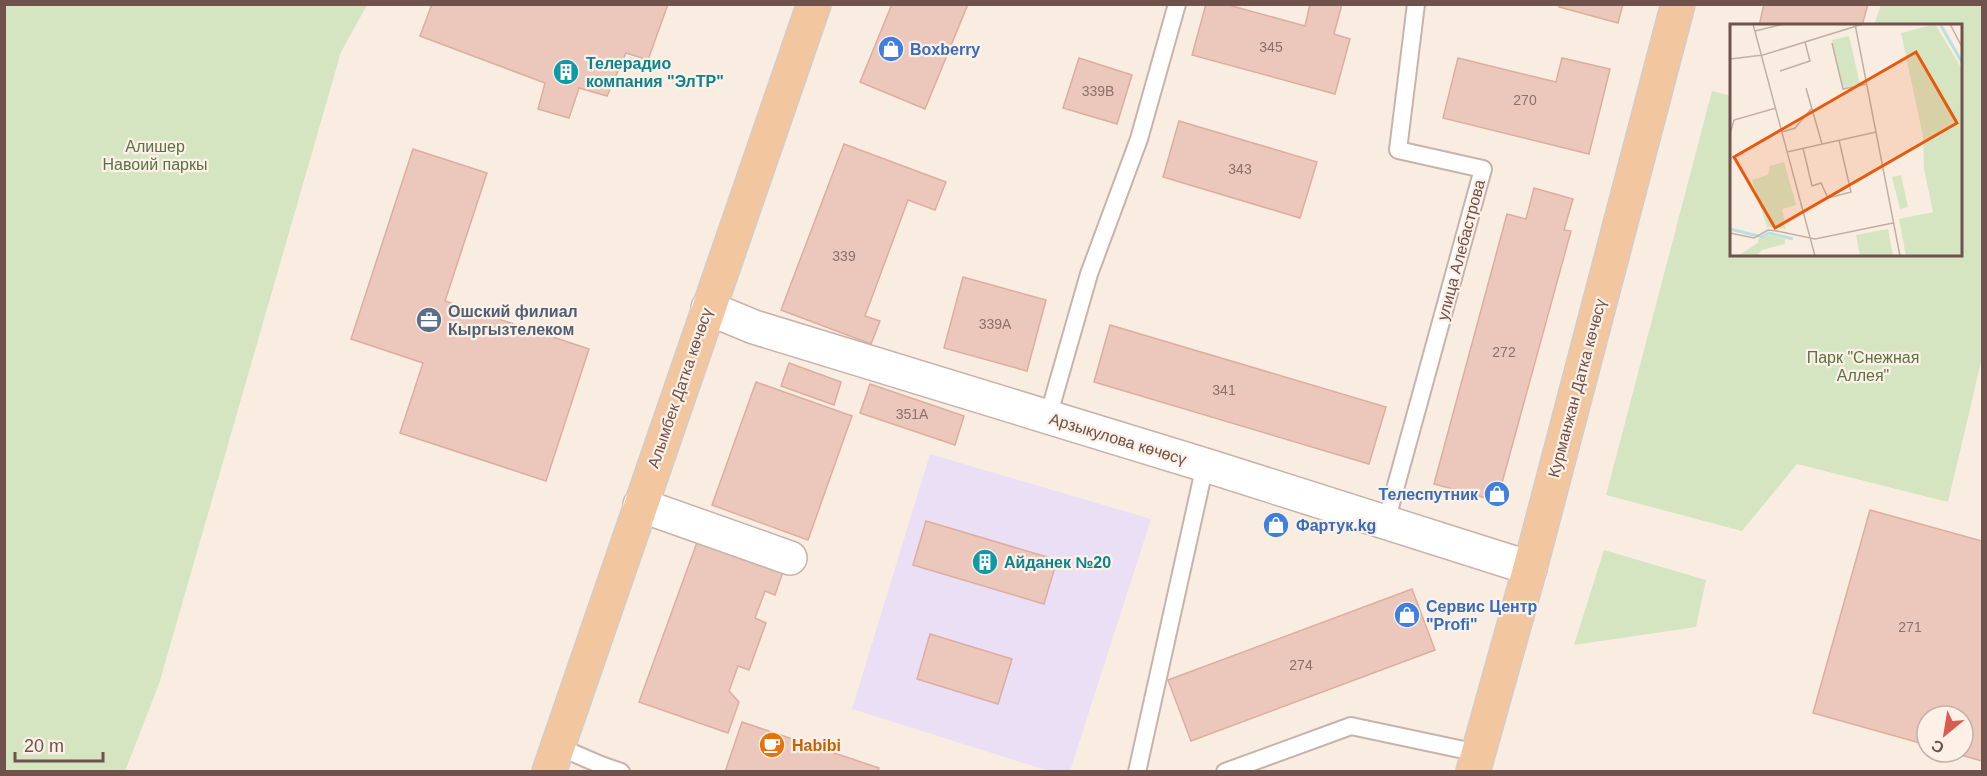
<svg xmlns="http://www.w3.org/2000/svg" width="1987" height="776" font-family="Arial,sans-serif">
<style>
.education{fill:#eadff5}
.green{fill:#d5e5c2}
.building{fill:#ecc8bc;stroke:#ddad9e;stroke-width:1.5}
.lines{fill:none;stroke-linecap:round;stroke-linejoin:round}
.lane-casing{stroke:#c8b3aa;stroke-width:20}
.street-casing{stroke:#c8b3aa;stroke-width:36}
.primary-casing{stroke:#d4cbc9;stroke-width:36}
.lane{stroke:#fff;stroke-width:16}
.street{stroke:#fff;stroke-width:33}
.primary{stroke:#f2c7a0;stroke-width:33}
.labels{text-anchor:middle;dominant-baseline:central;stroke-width:4.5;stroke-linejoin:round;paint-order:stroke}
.number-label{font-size:14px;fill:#8e7067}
.shop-label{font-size:16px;font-weight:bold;fill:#366cbe;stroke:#fdf1e7;text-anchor:start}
.culture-label{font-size:16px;font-weight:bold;fill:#0d838f;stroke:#fdf1e7;text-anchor:start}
.park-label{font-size:16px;fill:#597344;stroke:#fdf1e7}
.street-label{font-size:16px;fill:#6e524b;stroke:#fdf1e7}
.service-label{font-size:16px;font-weight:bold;fill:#4e5e75;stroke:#fdf1e7;text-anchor:start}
.food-label{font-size:16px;font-weight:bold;fill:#c56008;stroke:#fdf1e7;text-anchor:start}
.inset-river{fill:none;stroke:#b9e0e0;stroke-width:3}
.inset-road{fill:none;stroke:#c1afa6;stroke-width:1.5}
.view{fill:#e8590c;fill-opacity:0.15;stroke:#e8590c;stroke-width:3}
.inset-edge{fill:none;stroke:#6e524b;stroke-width:3}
</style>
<rect width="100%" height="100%" fill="#f9ede2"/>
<polygon class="education" points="930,454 1151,519 1070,771 1049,771 852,709"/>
<g class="green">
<polygon points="5,4 367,5 341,52 159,684 125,771 5,771"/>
<polygon points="1881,5 1982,5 1982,358 1948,502 1797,464 1742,531 1606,495 1712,91 1732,96 1732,255 1962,255 1962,26 1874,25"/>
<polygon points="1604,550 1706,580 1696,627 1574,645"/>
</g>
<g class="building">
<polygon points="432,4 668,4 648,60 626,53 607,96 579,88 569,118 538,109 545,83 420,36"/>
<polygon points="892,4 968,4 925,109 860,82"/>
<polygon points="1206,4 1225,4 1305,26 1310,4 1342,4 1334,34 1350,39 1335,94 1192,55"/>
<polygon points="1559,4 1623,4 1618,23 1559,7"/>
<polygon points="1764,4 1868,4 1862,26 1759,26"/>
<polygon points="1079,58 1132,75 1117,124 1063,108"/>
<polygon points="1458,58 1556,82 1562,58 1610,69 1589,154 1443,118"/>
<polygon points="1179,121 1317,162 1300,218 1163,177"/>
<polygon points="844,144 946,182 935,210 908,200 865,316 880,321 871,344 781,310"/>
<polygon points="413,149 487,173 445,301 589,349 546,481 400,433 423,363 351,339"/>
<polygon points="1534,188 1573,199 1564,230 1571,231 1497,501 1434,484 1507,214 1526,219"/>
<polygon points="963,277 1046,300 1027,371 944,348"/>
<polygon points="1110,325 1386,407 1369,464 1094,382"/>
<polygon points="789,363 841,382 834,405 781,386"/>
<polygon points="756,382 852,416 808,540 712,505"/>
<polygon points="870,384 964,416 955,445 860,413"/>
<polygon points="1870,510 1982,541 1982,761 1950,752 1963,752 1963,716 1927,716 1927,745 1813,713"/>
<polygon points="926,521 1057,560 1044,604 913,565"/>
<polygon points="699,537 784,569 775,595 765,591 755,618 766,623 749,670 738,666 729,691 739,702 728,733 639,702"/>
<polygon points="1412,589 1435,650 1191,741 1168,680"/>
<polygon points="930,634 1012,659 998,704 917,679"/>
<polygon points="742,722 879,768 878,772 725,772"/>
</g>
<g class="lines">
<g class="lane-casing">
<g id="lane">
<polyline points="1048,417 1089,274 1139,139 1177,4"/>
<polyline points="1386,522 1483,169 1398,150 1416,4"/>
<polyline points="557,746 601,765 621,772"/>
<polyline points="1137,772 1205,465"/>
<polyline points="1225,772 1351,726 1478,753"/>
</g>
</g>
<g class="street-casing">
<g id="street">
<polyline points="708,308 754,327 1205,465 1530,568"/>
<polyline points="640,505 790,558"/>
</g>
</g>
<g class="primary-casing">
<g id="primary">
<polyline points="549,772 814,4"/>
<polyline points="1473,772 1530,568 1678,4"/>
</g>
</g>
<use href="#lane" class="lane"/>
<use href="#street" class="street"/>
<use href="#primary" class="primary"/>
</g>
<defs>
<g id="shop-disc" transform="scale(1.35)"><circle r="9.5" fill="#3f7fe0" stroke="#fdf1e7"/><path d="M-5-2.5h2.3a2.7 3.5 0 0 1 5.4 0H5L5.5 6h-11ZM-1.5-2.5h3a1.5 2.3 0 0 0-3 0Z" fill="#fff"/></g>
<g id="building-disc" transform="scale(1.35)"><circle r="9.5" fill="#0f9aa8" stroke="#fdf1e7"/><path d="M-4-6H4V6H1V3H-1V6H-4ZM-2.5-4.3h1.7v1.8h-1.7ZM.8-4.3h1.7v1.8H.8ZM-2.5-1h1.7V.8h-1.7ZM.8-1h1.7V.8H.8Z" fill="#fff"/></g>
<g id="office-disc" transform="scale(1.35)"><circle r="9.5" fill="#5c6f8a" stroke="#fdf1e7"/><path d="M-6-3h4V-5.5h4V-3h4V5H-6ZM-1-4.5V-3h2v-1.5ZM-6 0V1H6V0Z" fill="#fff"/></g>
<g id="cafe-disc" transform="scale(1.35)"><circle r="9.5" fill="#e8710a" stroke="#fdf1e7"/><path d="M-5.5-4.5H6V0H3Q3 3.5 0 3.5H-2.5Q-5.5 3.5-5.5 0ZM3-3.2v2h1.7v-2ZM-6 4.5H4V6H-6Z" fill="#fff"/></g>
</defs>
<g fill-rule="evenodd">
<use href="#shop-disc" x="891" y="49"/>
<use href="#building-disc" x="566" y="72"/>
<use href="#office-disc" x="429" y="320"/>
<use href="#shop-disc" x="1497" y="494"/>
<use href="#shop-disc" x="1276" y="525"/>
<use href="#building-disc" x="985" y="562"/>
<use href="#shop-disc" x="1407" y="615"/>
<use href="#cafe-disc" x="772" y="745"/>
</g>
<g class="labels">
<g class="number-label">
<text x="1271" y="47">345</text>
<text x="1098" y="91">339В</text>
<text x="1525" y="100">270</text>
<text x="1240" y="169">343</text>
<text x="844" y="256">339</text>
<text x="995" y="324">339А</text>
<text x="1504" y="352">272</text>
<text x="1224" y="390">341</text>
<text x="912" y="414">351А</text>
<text x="1910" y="627">271</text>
<text x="1301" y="665">274</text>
</g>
<g class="shop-label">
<text x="910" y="49">Boxberry</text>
<text x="1478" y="494" text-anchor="end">Телеспутник</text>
<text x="1296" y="525">Фартук.kg</text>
<text x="1426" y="606">Сервис Центр<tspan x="1426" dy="18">"Profi"</tspan></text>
</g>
<g class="culture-label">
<text x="586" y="63">Телерадио<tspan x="586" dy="18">компания "ЭлТР"</tspan></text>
<text x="1004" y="562">Айданек №20</text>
</g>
<g class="park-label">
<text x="155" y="146">Алишер<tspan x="155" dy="18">Навоий паркы</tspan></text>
<text x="1863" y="357">Парк "Снежная<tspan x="1863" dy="18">Аллея"</tspan></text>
</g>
<g class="street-label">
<text transform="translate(1461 250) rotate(-75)">улица Алебастрова</text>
<text transform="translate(680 388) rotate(-71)">Алымбек Датка көчөсү</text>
<text transform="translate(1577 388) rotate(-75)">Курманжан Датка көчөсү</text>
<text transform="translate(1118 439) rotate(17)">Арзыкулова көчөсү</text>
</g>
<g class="service-label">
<text x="448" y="311">Ошский филиал<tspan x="448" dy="18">Кыргызтелеком</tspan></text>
</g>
<g class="food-label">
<text x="792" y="745">Habibi</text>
</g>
</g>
<g transform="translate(1730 24)">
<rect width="232" height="232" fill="#f9ede2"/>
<path d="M205,0L232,45V232H176L169,195L203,188L194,145L193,112L171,9ZM119,12L130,60L113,64L102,16ZM54,138L66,181L52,185L56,205L37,203L22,156L38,151L40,142ZM171,151L178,183L170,185L162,153ZM158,205L163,232H130L126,211ZM40,211L55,215V220L32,226L26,232H7L28,219V215Z" fill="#d5e5c2"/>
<path class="inset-river" d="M210,0L233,40M0,205L32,213L39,209L63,215"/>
<path class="inset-road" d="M23,0L85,232M125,0L170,232M220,0L233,25M25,7L54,0M102,19L113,65L137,60M0,35L33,31L133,0M50,47L80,37L75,18M76,64L92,120M52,108L65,104L81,85M0,110L4,96L46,84M73,124L82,162L91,159L98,174L121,168L109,116M57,128L146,108M0,209L24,214L38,206L47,207L85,215L163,199"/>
<path class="view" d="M186,28L227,99L45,204L4,133Z"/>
<rect width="232" height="232" class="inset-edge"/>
</g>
<rect width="1987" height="776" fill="none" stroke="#6e524b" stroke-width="12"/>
<g transform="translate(1945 734) rotate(210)"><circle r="28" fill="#fdf1e7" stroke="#c4b1a9" stroke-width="1.5"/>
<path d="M0-4.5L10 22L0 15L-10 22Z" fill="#d85c52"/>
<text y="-9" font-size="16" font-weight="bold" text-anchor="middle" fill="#6e524b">С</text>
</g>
<path d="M15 752v9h88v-9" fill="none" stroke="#6e524b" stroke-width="3"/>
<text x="24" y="752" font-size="18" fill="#6e524b" stroke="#fdf1e7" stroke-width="4.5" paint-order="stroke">20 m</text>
</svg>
